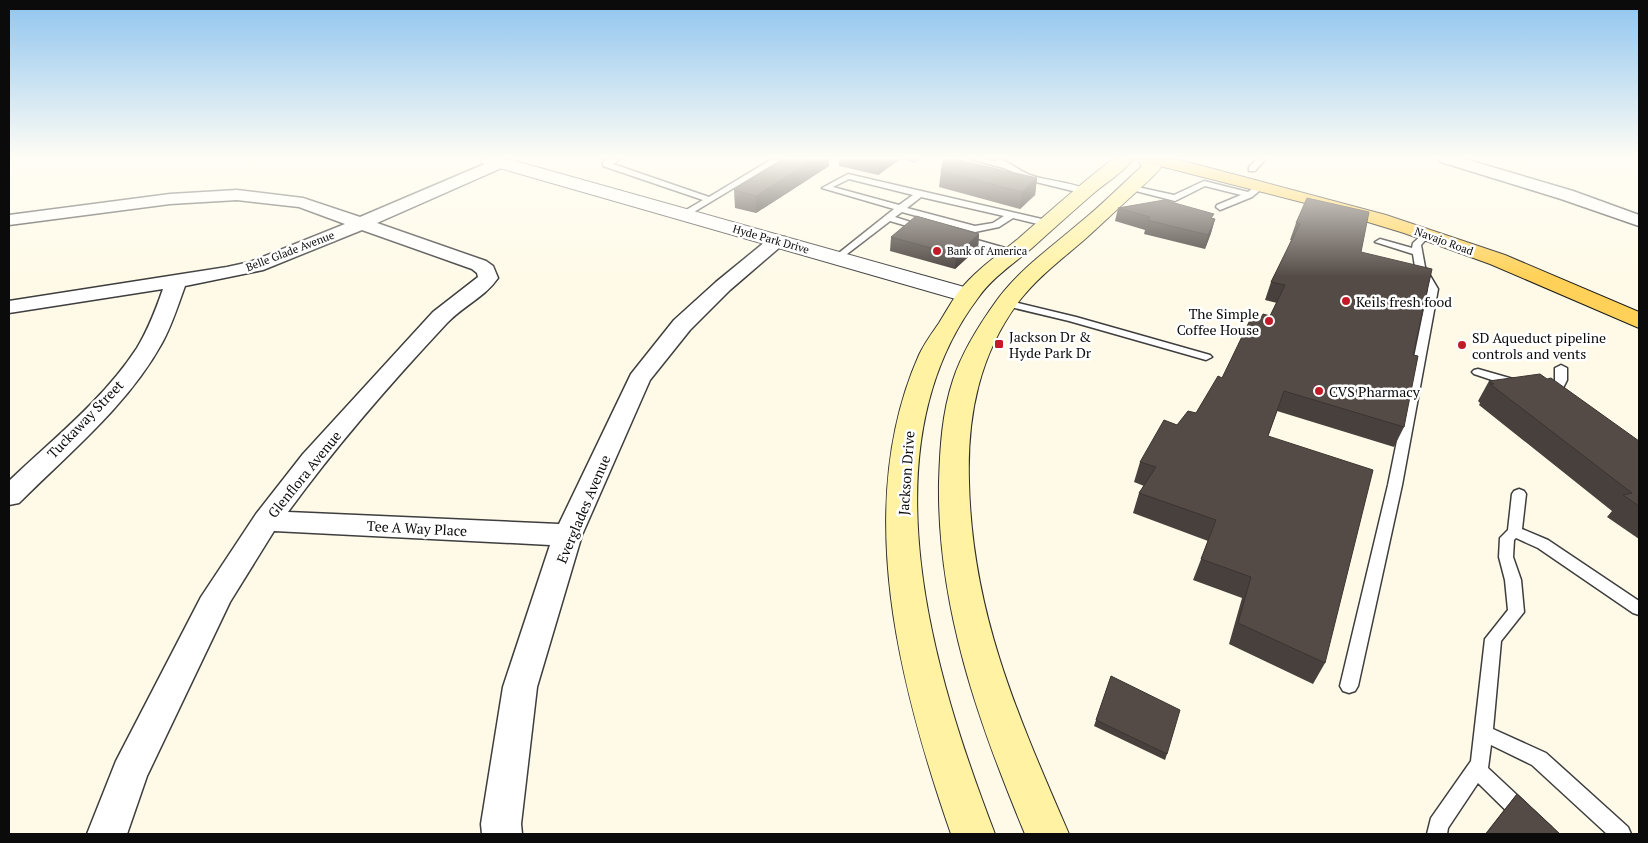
<svg xmlns="http://www.w3.org/2000/svg" width="1648" height="843" font-family="'PT Serif',serif">
<style>
.lines{fill:none;stroke-linecap:round;stroke-linejoin:round}
.service-casing{stroke:#3e3e3e;stroke-width:3}
.minor-casing{stroke:#3e3e3e;stroke-width:3}
.tertiary-casing{stroke:#3e3e3e;stroke-width:2}
.secondary-casing{stroke:#2d2d2d;stroke-width:2}
.primary-casing{stroke:#1c1c1c;stroke-width:2}
.service{fill:#fff;fill-rule:evenodd}
.minor{fill:#fff;fill-rule:evenodd}
.tertiary{fill:#fff;fill-rule:evenodd}
.secondary{fill:#fff2a3;fill-rule:evenodd}
.primary{fill:#ffd158;fill-rule:evenodd}
.wall{fill:#48403c}
.shaded-wall{fill:#3b3431}
.building{fill:#544b46;stroke:#3b3431}
.poi-dot{fill:#c31a28;stroke:#fff;stroke-width:2}
.labels{text-anchor:middle;dominant-baseline:central;stroke-width:5;stroke-linejoin:round;paint-order:stroke}
.far-street-label{font-size:11px;fill:#0b0b0b;stroke:#fff}
.far-poi-label{font-size:11px;fill:#0b0b0b;stroke:#fff;text-anchor:start}
.poi-label{font-size:14px;fill:#0b0b0b;stroke:#fff;text-anchor:start}
.street-label{font-size:14px;fill:#0b0b0b;stroke:#fff}
</style>
<rect width="100%" height="100%" fill="#fffae8"/>
<g class="lines">
<g class="service-casing">
<g id="service">
<polygon points="609,159 620,159 613,164 709,197 772,159 782,159 684,218 681,217 681,213 703,200 603,166 603,162"/>
<polygon points="907,159 919,159 915,161"/>
<path d="M969,159H985L997,162L994,159C1008,159 1019,172 1033,176C1048,181 1078,183 1089,191L1085,194L1036,182L1004,168Z"/>
<polygon points="1257,159 1266,159 1255,171 1249,171 1249,167"/>
<path d="M848,174L1046,220L1051,223L1046,226L1013,218L999,227L975,232L902,212L895,217L929,228L924,231L890,221L838,261L835,260V256L894,209L822,188ZM849,179L913,195L899,205L833,187ZM921,197L1004,216L993,223L975,226L907,208Z"/>
<polygon points="1204,181 1248,192 1258,184 1265,186 1252,197 1220,210 1216,207 1217,205 1241,195 1205,186 1175,201 1124,188 1128,185 1174,195"/>
<polygon points="1426,231 1431,234 1421,245 1425,267 1438,289 1402,485 1358,686 1355,691 1349,693 1343,691 1340,686 1388,485 1428,289 1415,267 1413,254 1375,242 1380,239 1412,248 1413,243"/>
<polygon points="963,236 1016,251 1018,253 1013,256 960,241 960,237"/>
<polygon points="1006,300 1076,317 1210,355 1212,357 1206,360 1069,321 1002,305 1002,301"/>
<polygon points="1561,365 1567,368 1567,380 1558,398 1550,398 1548,395 1555,380 1555,368"/>
<polygon points="1478,369 1520,381 1522,384 1516,388 1474,374 1472,372 1474,370"/>
<polygon points="1519,489 1524,491 1526,494 1522,529 1548,540 1639,601 1639,615 1633,613 1538,548 1516,538 1514,540 1513,557 1521,580 1524,612 1501,641 1493,729 1546,753 1628,827 1631,834 1607,834 1532,765 1491,745 1488,768 1551,827 1554,834 1530,834 1478,783 1448,828 1447,834 1427,834 1431,818 1471,761 1485,639 1508,610 1505,580 1499,557 1500,538 1508,530 1512,494 1514,491"/>
</g>
</g>
<g class="minor-casing">
<g id="minor">
<polygon points="1439,159 1465,159 1573,191 1639,215 1639,226 1561,199 1441,162"/>
<path d="M494,160H506L508,163L506,166L377,223L486,261L493,266L498,278C485,297 463,306 447,323C391,383 336,446 288,512L559,524L631,374L674,320L716,282L771,237H785L787,241L730,290L690,330L650,380L582,535L537,687L521,824L522,834H482L481,824L503,687L550,545L274,531L230,602L147,776L127,834H87L116,761L201,597L256,514L303,454L433,312L478,277L477,273L472,269L362,230L263,270L185,286C178,305 172,325 162,343C128,405 69,453 19,503L9,505V481C53,439 103,400 137,348C148,330 156,309 163,289L9,313V301L227,267L250,262L345,224L299,207L237,200L170,204L9,225V215L170,194L237,190L303,198L360,217Z"/>
</g>
</g>
<g class="tertiary-casing">
<polygon id="tertiary" points="480,159 508,159 975,290 978,295 975,300 967,302 959,300 482,163"/>
</g>
<g class="secondary-casing">
<g id="secondary">
<path d="M1113,159H1133C1126,170 1106,183 1095,192C1074,210 1053,229 1032,248C1013,264 992,278 978,298C864,449 934,675 995,834H951C900,687 852,506 919,355C924,344 932,333 939,323C946,312 952,300 960,290C976,270 998,255 1018,239C1049,212 1080,184 1113,159Z"/>
<path d="M1137,159H1155L1161,167C1154,177 1143,185 1134,194C1117,209 1101,225 1084,240C1062,259 1038,277 1020,300C979,354 967,416 969,482C972,614 1018,716 1069,834H1025C978,721 937,606 939,482C940,448 942,413 953,380C962,352 979,325 997,300C1019,270 1049,249 1077,225C1100,207 1120,186 1142,166Z"/>
</g>
</g>
<g class="primary-casing">
<polygon id="primary" points="1146,159 1176,159 1386,215 1505,255 1639,312 1639,328 1490,264 1404,233 1309,204 1148,163"/>
</g>
<use href="#service" class="service"/>
<use href="#minor" class="minor"/>
<use href="#tertiary" class="tertiary"/>
<use href="#secondary" class="secondary"/>
<use href="#primary" class="primary"/>
</g>
<g class="wall">
<polygon points="785,159 829,159 829,166 756,213 735,208 734,190"/>
<polygon points="839,159 900,159 878,175 839,166"/>
<polygon points="941,171 1037,178 1035,195 1020,209 939,187"/>
<polygon points="1307,198 1361,252 1413,355 1404,427 1394,447 1277,411 1268,436 1325,663 1313,684 1229,644 1242,598 1193,580 1208,541 1133,513 1139,493 1144,486 1134,482 1140,462 1177,425 1196,413 1222,378 1260,320 1270,316 1277,303 1265,300 1271,282 1291,240 1290,240 1296,223"/>
<polygon points="1118,208 1212,218 1215,219 1211,233 1205,249 1144,234 1145,230 1115,221"/>
<polygon points="979,234 978,248 955,269 890,251 891,237"/>
<polygon points="1489,381 1639,441 1639,539 1607,517 1612,511 1479,405 1480,403 1478,401"/>
<polygon points="1111,676 1167,754 1165,760 1094,726"/>
<polygon points="1517,794 1560,834 1485,834 1503,811"/>
</g>
<g class="shaded-wall">
<polygon points="814,159 829,159 829,166 756,213 756,196"/>
<polygon points="880,159 900,159 878,175 879,160"/>
<polygon points="1037,178 1035,195 1020,209 1022,192"/>
<polygon points="1215,219 1211,233 1205,249 1208,235"/>
<polygon points="979,234 978,248 955,269 956,255"/>
</g>
<g class="building">
<polygon points="785,159 814,159 756,196 734,190"/>
<polygon points="944,159 954,159 1037,178 1022,192 941,171"/>
<polygon points="1307,198 1369,212 1361,252 1432,269 1413,355 1418,356 1404,427 1284,391 1268,436 1373,470 1325,663 1238,623 1251,577 1201,559 1216,520 1139,493 1156,467 1140,462 1164,420 1177,425 1188,411 1196,413 1218,376 1222,378 1251,318 1260,320 1263,314 1270,316 1285,285 1271,282 1300,224 1296,223"/>
<polygon points="1164,200 1214,214 1211,218 1215,219 1208,235 1147,220 1150,217 1118,208"/>
<polygon points="916,216 979,234 956,255 891,237"/>
<polygon points="1540,374 1547,379 1551,378 1639,441 1639,506 1623,495 1632,493 1490,384 1494,384 1489,381"/>
<polygon points="1111,676 1180,710 1167,754 1096,720"/>
<polygon points="1517,794 1560,834 1486,834"/>
</g>
<linearGradient id="sky" x2="0" y2="1"><stop stop-color="#8fc5ef"/><stop offset="0.57" stop-color="#fffdf5"/><stop offset="1" stop-color="#fffdf5" stop-opacity="0"/></linearGradient>
<rect width="1648" height="277" fill="url(#sky)"/>
<g class="poi-dot">
<circle cx="937" cy="251" r="5"/>
<circle cx="1346" cy="301" r="5"/>
<circle cx="1269" cy="321" r="5"/>
<rect x="994" y="339" width="10" height="10" rx="2.5"/>
<circle cx="1462" cy="345" r="5"/>
<circle cx="1319" cy="391" r="5"/>
</g>
<g class="labels">
<g class="far-street-label">
<text transform="translate(771 239) rotate(16)">Hyde Park Drive</text>
<text transform="translate(1444 241) rotate(20)">Navajo Road</text>
<text transform="translate(290 251) rotate(-21)">Belle Glade Avenue</text>
</g>
<g class="far-poi-label">
<text x="947" y="251">Bank of America</text>
</g>
<g class="poi-label">
<text x="1356" y="301">Keils fresh food</text>
<text x="1259" y="313" text-anchor="end">The Simple<tspan x="1259" dy="16">Coffee House</tspan></text>
<text x="1009" y="336">Jackson Dr &amp;<tspan x="1009" dy="16">Hyde Park Dr</tspan></text>
<text x="1472" y="337">SD Aqueduct pipeline<tspan x="1472" dy="16">controls and vents</tspan></text>
<text x="1329" y="391">CVS Pharmacy</text>
</g>
<g class="street-label">
<text transform="translate(85 419) rotate(-46)">Tuckaway Street</text>
<text transform="translate(906 473) rotate(-86)">Jackson Drive</text>
<text transform="translate(304 474) rotate(-51)">Glenflora Avenue</text>
<text transform="translate(583 509) rotate(-67)">Everglades Avenue</text>
<text transform="translate(417 528) rotate(3)">Tee A Way Place</text>
</g>
</g>
<rect width="1648" height="843" fill="none" stroke="#0b0b0b" stroke-width="20"/>
</svg>
